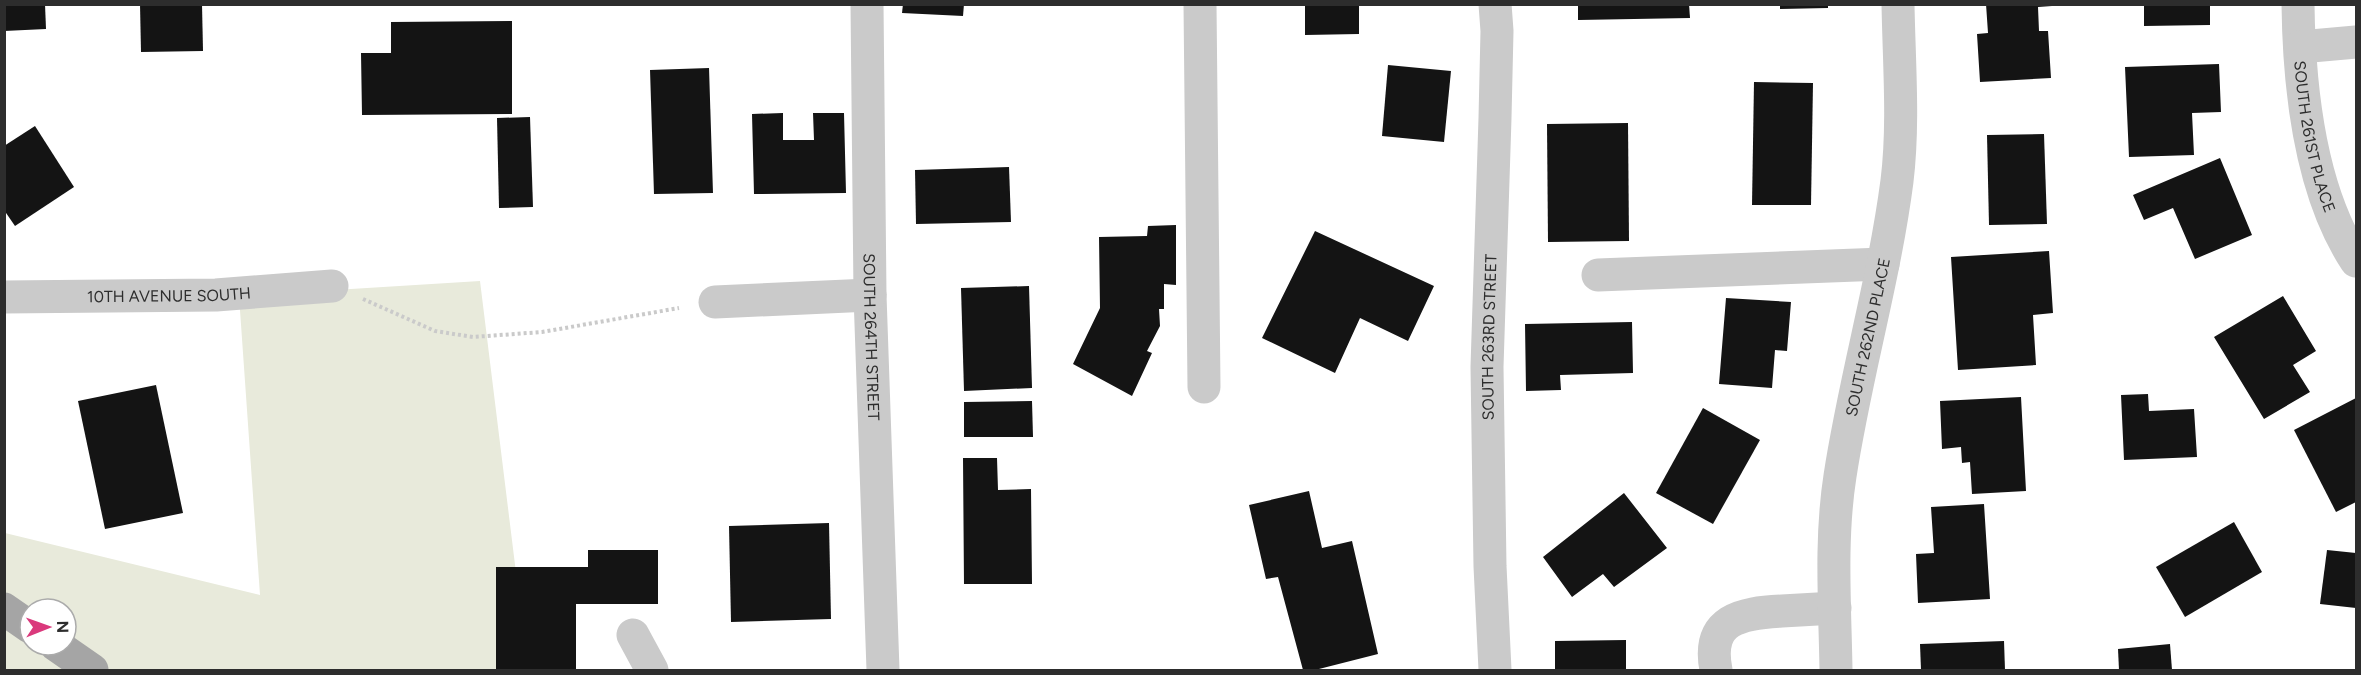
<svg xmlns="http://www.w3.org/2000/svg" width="2361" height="675" font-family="Figtree,sans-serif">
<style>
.green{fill:#e8eadb;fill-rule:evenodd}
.building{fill:#141414}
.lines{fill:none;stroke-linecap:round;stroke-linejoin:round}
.path{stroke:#cacaca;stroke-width:4;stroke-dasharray:3 3;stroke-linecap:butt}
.minor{stroke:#cacaca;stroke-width:33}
.major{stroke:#a5a5a5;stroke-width:33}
.labels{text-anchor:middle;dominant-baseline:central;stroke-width:6;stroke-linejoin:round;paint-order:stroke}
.street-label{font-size:16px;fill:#2d2d2d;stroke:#fff}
</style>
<rect width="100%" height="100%" fill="#fff"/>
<path class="green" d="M480,281L528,670H5V533L260,595L239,296ZM30,609H66V645H30Z"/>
<g class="building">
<polygon points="4,4 45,4 46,29 4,31"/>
<polygon points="140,4 202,4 203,51 141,52"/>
<polygon points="903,4 964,4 963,16 902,13"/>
<polygon points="1305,4 1359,4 1359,34 1305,35"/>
<polygon points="1578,4 1689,4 1690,18 1578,20"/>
<polygon points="1780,4 1828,4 1828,8 1780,9"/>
<polygon points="1986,4 2052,4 2052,6 2038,7 2039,31 2048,31 2051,78 1980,82 1977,34 1988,33"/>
<polygon points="2144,4 2210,4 2210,25 2144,26"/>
<polygon points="512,21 512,114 362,115 361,53 391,53 391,22"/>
<polygon points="2219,64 2221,112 2192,113 2194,155 2129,157 2125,67"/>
<polygon points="1388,65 1451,71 1444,142 1382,136"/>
<polygon points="709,68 713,193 654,194 650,70"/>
<polygon points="1754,82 1813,83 1811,205 1752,205"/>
<polygon points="783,113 783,140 814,140 813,113 844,113 846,193 754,194 752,114"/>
<polygon points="530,117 533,207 499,208 497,118"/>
<polygon points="1628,123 1629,241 1548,242 1547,124"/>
<polygon points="35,126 74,187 15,226 4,210 4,146"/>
<polygon points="2044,134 2047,224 1989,225 1987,135"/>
<polygon points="2220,158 2252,235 2195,259 2173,208 2144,220 2133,195"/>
<polygon points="1009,167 1011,222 916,224 915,170"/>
<polygon points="1176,225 1176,285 1164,284 1164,309 1159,309 1160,326 1147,351 1152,353 1132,396 1073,364 1100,308 1099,237 1147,236 1148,226"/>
<polygon points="1315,231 1434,286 1408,341 1360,318 1335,373 1262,338"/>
<polygon points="2049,251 2053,313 2033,315 2036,365 1958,370 1951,257"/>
<polygon points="1029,286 1032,388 964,391 961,288"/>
<polygon points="2283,296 2316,351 2293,365 2310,392 2264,419 2214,337"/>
<polygon points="1726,298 1791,302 1787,351 1775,350 1772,388 1719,384"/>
<polygon points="1632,322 1633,373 1560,375 1561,390 1526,391 1525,324"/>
<polygon points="156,385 183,513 105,529 78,401"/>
<polygon points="2148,394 2149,411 2194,409 2197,457 2124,460 2121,395"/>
<polygon points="2021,397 2026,491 1972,494 1970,462 1962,463 1961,447 1942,449 1940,401"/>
<polygon points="2356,398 2356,502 2336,512 2294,430"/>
<polygon points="1032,401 1033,437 964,437 964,402"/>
<polygon points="1703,408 1760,440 1713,524 1656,493"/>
<polygon points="963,458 997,458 998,490 1031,489 1032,584 964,584"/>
<polygon points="1309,491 1322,548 1352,541 1378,654 1315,670 1303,670 1278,577 1266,579 1249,505"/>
<polygon points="1624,493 1667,548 1614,587 1603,574 1572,597 1543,557"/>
<polygon points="1984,504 1990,599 1918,603 1916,554 1934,553 1931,507"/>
<polygon points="2234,522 2262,572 2185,617 2156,567"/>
<polygon points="829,523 831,619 731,622 729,526"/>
<polygon points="588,550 658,550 658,604 576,604 576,670 496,670 496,567 588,567"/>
<polygon points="2327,550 2356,553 2356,608 2320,604"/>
<polygon points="1626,640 1626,670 1555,670 1555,641"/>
<polygon points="2004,641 2005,670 1921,670 1920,644"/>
<polygon points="2170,644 2172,670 2119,670 2118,649"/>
</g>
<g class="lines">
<polyline class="path" points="363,299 435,331 473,337 542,332 679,308"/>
<g class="minor">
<path id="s1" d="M867,4L870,295L883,670"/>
<polyline points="1200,4 1204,387"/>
<path id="s2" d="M2298,4C2299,87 2310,191 2356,261"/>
<polyline points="2300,47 2356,42"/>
<polyline points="1598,275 1883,264"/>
<path id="s3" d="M4,297L216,295L332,286"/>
<polyline points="715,302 870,295"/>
<polyline points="633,635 652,670"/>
<path id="s4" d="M1495,670L1490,566L1487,367L1495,118L1497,31L1495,4"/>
<path d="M1716,670C1706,619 1741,613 1782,611C1800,610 1817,609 1835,608"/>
<path id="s5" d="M1836,670C1835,606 1830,540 1840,476C1855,377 1884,281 1897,181C1904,124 1899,63 1898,4"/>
</g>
<g class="major">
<polyline points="4,609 30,627"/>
<polyline points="56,645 92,670"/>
</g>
</g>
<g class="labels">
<g class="street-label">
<text stroke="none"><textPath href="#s2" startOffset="134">SOUTH 261ST PLACE</textPath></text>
<text stroke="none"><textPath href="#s3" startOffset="165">10TH AVENUE SOUTH</textPath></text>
<text stroke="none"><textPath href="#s4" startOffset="333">SOUTH 263RD STREET</textPath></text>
<text stroke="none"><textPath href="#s1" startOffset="333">SOUTH 264TH STREET</textPath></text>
<text stroke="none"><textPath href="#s5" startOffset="336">SOUTH 262ND PLACE</textPath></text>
</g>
</g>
<rect width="2361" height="675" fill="none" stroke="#2d2d2d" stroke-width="12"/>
<g transform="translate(48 627) rotate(89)"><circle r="28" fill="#ffffff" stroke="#ababab" stroke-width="1.5"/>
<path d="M0-4.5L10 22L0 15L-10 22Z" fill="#da397c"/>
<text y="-9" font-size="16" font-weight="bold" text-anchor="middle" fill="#2d2d2d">N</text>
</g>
</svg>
